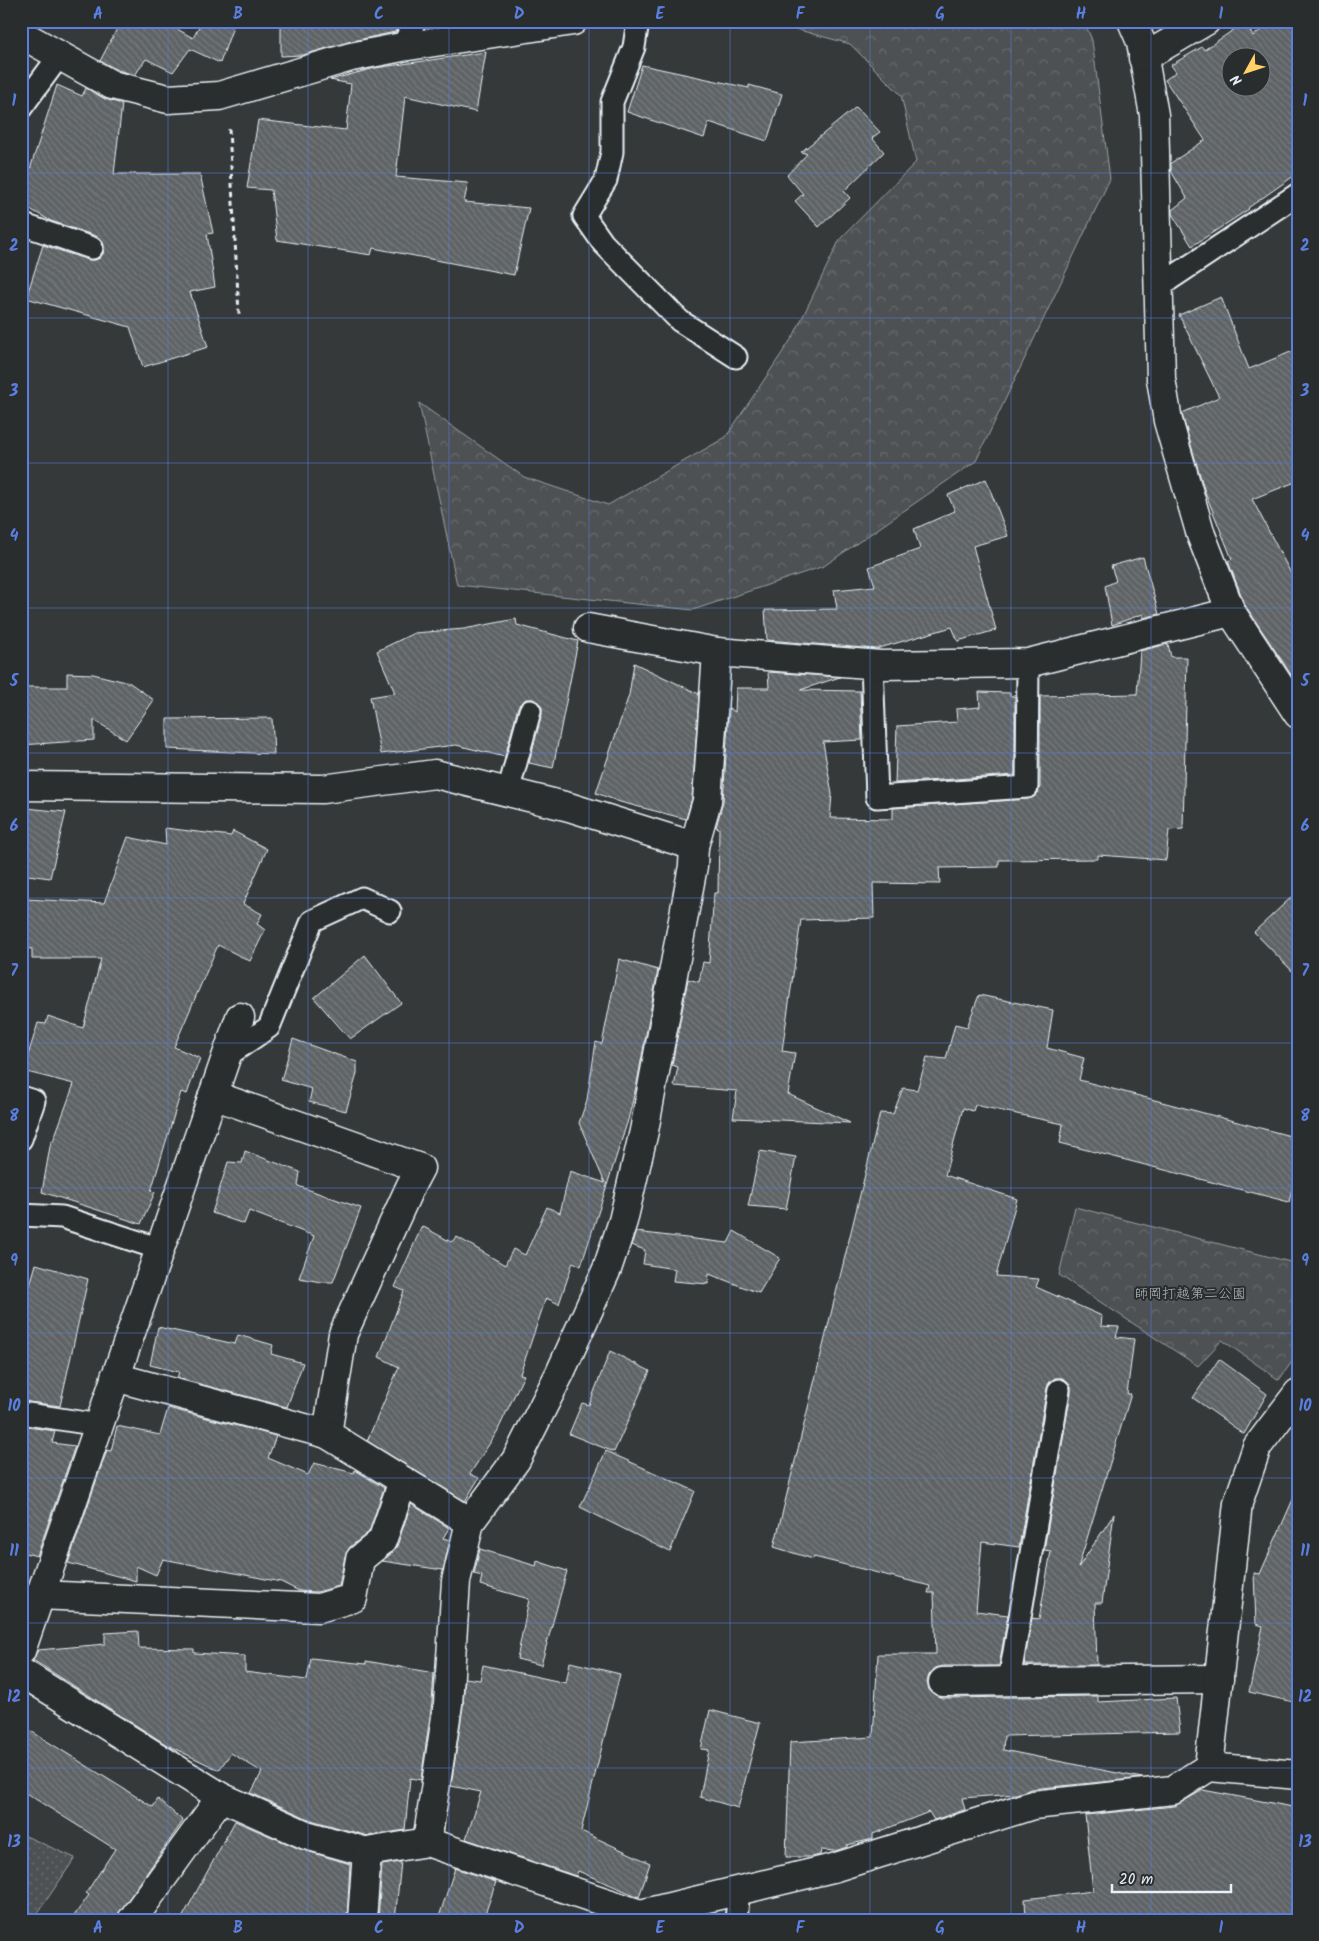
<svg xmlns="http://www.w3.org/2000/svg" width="1319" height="1941" font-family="Kalam,'Klee One',sans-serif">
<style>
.grass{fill:url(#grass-dots);stroke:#9aa1a5}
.forest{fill:url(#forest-crowns);stroke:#9aa1a5}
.building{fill:url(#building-back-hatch);stroke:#e8f1f8;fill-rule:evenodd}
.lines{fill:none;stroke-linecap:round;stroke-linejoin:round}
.lane-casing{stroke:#e8f1f8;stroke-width:25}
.street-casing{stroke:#e8f1f8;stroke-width:31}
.path{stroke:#e8f1f8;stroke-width:3;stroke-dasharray:5 4;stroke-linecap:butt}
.lane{stroke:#2a2d2e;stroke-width:21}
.street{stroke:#2a2d2e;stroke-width:28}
.grid{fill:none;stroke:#5a7fe2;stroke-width:1;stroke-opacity:0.55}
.labels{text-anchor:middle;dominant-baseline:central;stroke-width:4;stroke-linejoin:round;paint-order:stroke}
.park-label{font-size:14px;fill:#b2b9be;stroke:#2a2d2e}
.neatline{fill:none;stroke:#5a7fe2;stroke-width:2}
.grid-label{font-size:16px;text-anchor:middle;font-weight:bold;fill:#5a7fe2}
</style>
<defs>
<pattern id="grass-dots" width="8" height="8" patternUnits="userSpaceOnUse" patternTransform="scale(1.25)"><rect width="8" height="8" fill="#4d5152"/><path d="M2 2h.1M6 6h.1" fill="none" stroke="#676a6c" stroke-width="1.8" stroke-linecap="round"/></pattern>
<pattern id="forest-crowns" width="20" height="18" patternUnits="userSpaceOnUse" patternTransform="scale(1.25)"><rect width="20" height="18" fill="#4d5152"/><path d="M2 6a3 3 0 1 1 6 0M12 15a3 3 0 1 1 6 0" fill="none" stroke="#676a6c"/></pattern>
<pattern id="building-back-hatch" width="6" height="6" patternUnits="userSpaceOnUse" patternTransform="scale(1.25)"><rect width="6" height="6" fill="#5f6365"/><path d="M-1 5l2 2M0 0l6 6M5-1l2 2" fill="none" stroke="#767a7c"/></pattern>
</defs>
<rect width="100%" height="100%" fill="#35393a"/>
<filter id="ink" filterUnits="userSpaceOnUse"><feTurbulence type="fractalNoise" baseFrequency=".02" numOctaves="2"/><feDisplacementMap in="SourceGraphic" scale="10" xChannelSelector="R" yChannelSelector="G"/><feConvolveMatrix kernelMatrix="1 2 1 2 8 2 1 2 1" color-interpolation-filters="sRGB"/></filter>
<g filter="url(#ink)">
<polygon class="grass" points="21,1834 75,1858 33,1920 21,1920"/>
<g class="forest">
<polygon points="766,21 1084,21 1092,40 1110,179 976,461 824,566 693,610 457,585 419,403 524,477 608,505 726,437 794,335 840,239 916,162 901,95 850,44"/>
<polygon points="1075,1207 1298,1264 1298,1353 1279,1380 1222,1340 1198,1366 1059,1275"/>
</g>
<g class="building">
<polygon points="121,21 163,21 193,38 202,21 235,21 220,63 190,49 173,72 146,59 135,75 118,70 100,61"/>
<polygon points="349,21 387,21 385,24 399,24 395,32 348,42 303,55 281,56 281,23 347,24"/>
<path d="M1273,21H1298V173L1248,208L1249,209L1192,246L1172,214V210L1187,198L1171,171V163L1205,140L1165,80L1176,72L1171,65L1202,47L1204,50L1245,22L1253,36ZM1232,58H1262V88H1232Z"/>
<polygon points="486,52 476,112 405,96 396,177 468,183 464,202 529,208 514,275 373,248 371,255 277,240 271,190 247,188 258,120 346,130 351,84 330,80 375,68"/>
<polygon points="642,65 749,88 749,85 782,94 767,141 709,122 704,138 627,112"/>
<polygon points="57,85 82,96 86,88 105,99 122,104 114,174 200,174 213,233 207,234 215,287 190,292 208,347 143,367 130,327 26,298 43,245 88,260 95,260 100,258 104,252 104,245 102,240 96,236 51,221 21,204 21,197"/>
<polygon points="856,107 880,132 872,138 884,152 844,191 850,198 819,227 795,201 803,194 787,175 807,154 801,152"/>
<polygon points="1221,297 1249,369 1298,349 1298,481 1252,499 1298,587 1298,685 1245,605 1228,561 1232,559 1205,492 1183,418 1182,413 1219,397 1179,315"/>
<polygon points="986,479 1008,536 973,546 996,630 958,641 952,627 876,649 767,640 765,610 837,609 834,590 875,586 869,567 920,549 914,529 955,511 948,495"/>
<polygon points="1143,557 1159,614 1143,618 1143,614 1112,625 1105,586 1116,581 1111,566"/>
<polygon points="516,619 517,625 578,641 553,768 529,763 542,714 542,708 539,703 533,699 526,699 521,703 518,707 505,757 456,745 381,754 370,697 395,693 377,651 414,633 464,629"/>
<polygon points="1168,644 1171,657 1187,657 1183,829 1169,830 1166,860 1098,855 1098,859 999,860 999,867 939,868 940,884 873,883 874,918 801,920 782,1051 795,1053 788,1094 850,1123 733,1118 737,1091 674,1086 678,1067 672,1065 688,979 699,982 703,962 709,963 714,893 718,893 719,828 716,827 723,802 729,708 735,712 736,688 769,688 768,672 840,677 800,690 860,691 862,740 823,742 832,794 830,818 893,819 893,808 1028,799 1034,797 1038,793 1040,787 1040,696 1137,694 1140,651"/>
<polygon points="634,663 699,694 692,798 686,819 620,802 596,793 629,695"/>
<polygon points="67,673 93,674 130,683 154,700 126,740 94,720 94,740 21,745 21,687 67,687"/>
<polygon points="979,692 1010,693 1010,696 1015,696 1015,775 895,783 897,726 957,722 956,709 980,707"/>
<polygon points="272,718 274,754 167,749 167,719"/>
<polygon points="26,808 66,812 50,878 21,874 21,845"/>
<polygon points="165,828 231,836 233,831 267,849 243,904 262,914 257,924 265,930 250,961 218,945 174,1047 200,1058 187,1094 181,1092 151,1191 155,1192 141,1224 42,1192 51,1141 53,1141 74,1084 23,1071 38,1023 46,1024 48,1016 83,1028 101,959 32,959 32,949 25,948 25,899 104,903 128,837 166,845"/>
<polygon points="1298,891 1298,977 1254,932"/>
<polygon points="365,955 401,1003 350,1039 314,998"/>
<polygon points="619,959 658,970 637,1083 628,1120 581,1266 573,1262 559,1304 546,1298 520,1374 524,1375 497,1432 470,1474 479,1478 465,1501 367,1441 399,1367 379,1357 404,1291 395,1287 422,1226 451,1242 457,1237 505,1265 513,1249 525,1255 547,1207 560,1213 570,1171 605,1183 579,1123 587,1100 596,1042 602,1044"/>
<polygon points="979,995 1053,1010 1047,1048 1084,1058 1079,1080 1298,1138 1298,1164 1289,1202 1060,1143 1063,1124 975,1105 973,1111 963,1108 945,1175 1017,1199 996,1276 1039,1279 1036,1287 1102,1316 1101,1326 1119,1327 1116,1337 1134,1339 1127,1394 1131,1394 1078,1568 1114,1514 1102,1603 1095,1603 1097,1665 1024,1665 1032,1618 1039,1619 1051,1551 1044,1550 1071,1392 1071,1386 1067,1381 1062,1378 1055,1378 1050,1382 1047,1388 1019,1547 982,1542 976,1611 1008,1615 999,1666 943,1666 935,1668 929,1675 927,1682 929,1690 935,1695 943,1698 1098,1696 1098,1702 1176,1698 1180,1732 1004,1736 1003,1750 1142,1778 1031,1789 1016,1794 962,1798 965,1810 964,1810 934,1820 929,1812 873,1834 873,1839 847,1845 847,1847 835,1851 821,1850 820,1855 811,1857 786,1857 790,1742 873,1737 878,1654 936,1654 934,1593 928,1593 930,1586 814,1557 813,1559 774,1547 880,1113 893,1114 903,1088 917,1090 927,1057 946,1059 955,1024 967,1027"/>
<polygon points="293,1039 357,1062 357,1074 346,1111 309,1102 312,1089 281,1080"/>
<polygon points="245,1151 300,1172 298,1186 361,1208 333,1282 321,1282 299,1278 314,1236 249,1211 244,1224 212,1213 228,1162 242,1163"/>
<polygon points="760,1151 796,1157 786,1209 748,1206"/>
<polygon points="734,1231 780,1258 759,1293 709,1274 708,1284 673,1281 675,1269 643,1264 645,1250 631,1245 636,1232 728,1243"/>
<polygon points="36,1264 88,1279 60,1406 21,1401 21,1317"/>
<polygon points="158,1327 235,1344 238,1335 273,1345 271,1354 303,1363 287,1407 177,1378 179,1372 150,1365"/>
<polygon points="610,1351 650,1371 614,1452 569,1434 582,1403 589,1405"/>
<polygon points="1219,1359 1267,1394 1244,1434 1193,1398"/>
<polygon points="168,1408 276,1436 268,1458 308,1475 314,1463 354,1473 355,1470 384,1488 369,1532 350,1547 345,1556 339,1586 317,1592 299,1591 281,1582 163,1559 156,1575 136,1566 136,1581 68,1563 107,1450 111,1451 117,1426 160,1435"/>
<polygon points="21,1426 55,1431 52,1443 75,1446 37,1556 21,1552"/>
<polygon points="606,1451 695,1491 670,1552 580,1507"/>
<polygon points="1298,1488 1298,1703 1249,1692 1263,1626 1256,1624 1254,1573 1260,1574"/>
<polygon points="411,1504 449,1528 443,1538 450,1540 443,1570 382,1561 392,1553 397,1546"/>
<polygon points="480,1549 536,1566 537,1561 567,1571 541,1665 517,1659 529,1599 480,1585 482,1576 474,1574"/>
<polygon points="138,1631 139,1648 194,1649 194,1653 245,1656 245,1672 307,1680 311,1658 366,1664 366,1661 434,1673 432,1702 421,1780 410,1778 405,1830 368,1836 311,1820 251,1793 262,1772 231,1753 219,1770 167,1745 33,1660 38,1650 105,1644 105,1633"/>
<polygon points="570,1662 620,1674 581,1831 650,1863 639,1897 578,1871 576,1876 466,1839 481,1792 451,1786 463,1706 465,1678 480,1680 483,1665 566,1683"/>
<polygon points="710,1710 760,1723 738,1808 700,1797 709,1750 701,1749"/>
<polygon points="21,1725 153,1807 158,1799 183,1821 114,1920 71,1920 89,1895 86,1893 115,1849 21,1790"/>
<polygon points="1203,1790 1298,1808 1298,1846 1294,1879 1297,1879 1291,1920 1026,1920 1025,1899 1093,1891 1085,1815 1175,1806"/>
<polygon points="235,1821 300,1849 350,1864 347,1920 181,1920"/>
<polygon points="401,1862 395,1920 378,1920 382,1865"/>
<polygon points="455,1868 496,1882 483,1920 438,1920"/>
</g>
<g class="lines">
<g class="lane-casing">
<g id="lane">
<polyline points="638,21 634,47 612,102 612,152 606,180 584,216 603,243 680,321 736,357"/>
<polyline points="402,47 415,21"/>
<polyline points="21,108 60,55"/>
<polyline points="21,224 92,248"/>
<polyline points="1158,287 1298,194"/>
<polyline points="872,664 877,797 1027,787 1028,663"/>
<polyline points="508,792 530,711"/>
<polyline points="227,1056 269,1027 312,921 362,898 390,911"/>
<polyline points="21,1097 34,1101 21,1139"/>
<polyline points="21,1215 62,1217 160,1249"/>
<polyline points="21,1413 99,1425"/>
<polyline points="1009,1681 1059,1390"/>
<polyline points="736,1920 739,1890"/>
</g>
</g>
<g class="street-casing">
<g id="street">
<polyline points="1132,21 1141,42 1154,115 1161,379 1168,421 1201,535 1231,612 1298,714"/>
<polyline points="21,34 112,85 168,99 219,96 351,57 402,47 573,21"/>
<polyline points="1143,58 1206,21"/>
<polyline points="588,628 717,652 880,665 1028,663 1231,612"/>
<polyline points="21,786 323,789 435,774 569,807 694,846"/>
<polyline points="213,1095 420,1168 410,1187 343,1334 327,1434"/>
<polyline points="115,1377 327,1434 470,1522"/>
<polyline points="39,1595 319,1608 353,1598 360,1559 382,1541 403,1481"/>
<polyline points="21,1651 240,1017"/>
<polyline points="21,1672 221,1797 306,1835 367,1852 427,1842 640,1914 833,1868 1033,1805 1173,1790 1209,1767 1298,1775"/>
<polyline points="943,1682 1219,1679"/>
<polyline points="1209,1767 1238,1503 1257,1447 1298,1393"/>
<polyline points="427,1842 448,1704 456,1581 470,1522 516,1460 560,1373 607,1269 623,1221 644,1131 693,866 694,846 707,801 717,652"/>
<polyline points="132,1920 221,1797"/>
<polyline points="362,1920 367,1852"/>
</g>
</g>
<polyline class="path" points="229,129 239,314"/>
<use href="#lane" class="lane"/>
<use href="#street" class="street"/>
</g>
</g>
<path class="grid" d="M168,21V1920M308,21V1920M449,21V1920M589,21V1920M730,21V1920M870,21V1920M1011,21V1920M1151,21V1920M21,173H1298M21,318H1298M21,463H1298M21,608H1298M21,753H1298M21,898H1298M21,1043H1298M21,1188H1298M21,1333H1298M21,1478H1298M21,1623H1298M21,1768H1298"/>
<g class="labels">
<g class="park-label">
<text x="1190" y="1294">師岡打越第二公園</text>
</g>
</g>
<rect width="1319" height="1941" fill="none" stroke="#2a2d2e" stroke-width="55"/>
<g transform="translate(1246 72) rotate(230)"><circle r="24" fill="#2a2d2e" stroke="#767b7f"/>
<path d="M0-4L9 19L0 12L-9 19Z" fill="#ffd166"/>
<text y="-8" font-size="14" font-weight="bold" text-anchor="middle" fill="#e8f1f8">N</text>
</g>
<path d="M1112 1884v8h119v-8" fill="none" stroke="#e8f1f8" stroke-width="2.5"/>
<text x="1119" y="1884" font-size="15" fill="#e8f1f8" stroke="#2a2d2e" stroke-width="4" paint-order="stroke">20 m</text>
<rect x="28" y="28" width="1264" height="1886" class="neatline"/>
<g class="grid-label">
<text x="98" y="19">A</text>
<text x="238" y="19">B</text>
<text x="379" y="19">C</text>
<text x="519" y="19">D</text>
<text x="660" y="19">E</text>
<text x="800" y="19">F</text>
<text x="940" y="19">G</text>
<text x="1081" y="19">H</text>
<text x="1221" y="19">I</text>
<text x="14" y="106">1</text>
<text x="1305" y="106">1</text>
<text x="14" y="251">2</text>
<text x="1305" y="251">2</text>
<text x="14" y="396">3</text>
<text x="1305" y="396">3</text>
<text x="14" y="541">4</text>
<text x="1305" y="541">4</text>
<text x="14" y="686">5</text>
<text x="1305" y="686">5</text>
<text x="14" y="831">6</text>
<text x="1305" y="831">6</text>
<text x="14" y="976">7</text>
<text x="1305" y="976">7</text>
<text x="14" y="1121">8</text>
<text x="1305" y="1121">8</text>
<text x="14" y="1266">9</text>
<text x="1305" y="1266">9</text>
<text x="14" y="1411">10</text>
<text x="1305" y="1411">10</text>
<text x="14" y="1556">11</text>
<text x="1305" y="1556">11</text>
<text x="14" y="1702">12</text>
<text x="1305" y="1702">12</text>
<text x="14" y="1847">13</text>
<text x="1305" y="1847">13</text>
<text x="98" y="1933">A</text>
<text x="238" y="1933">B</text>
<text x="379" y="1933">C</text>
<text x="519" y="1933">D</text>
<text x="660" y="1933">E</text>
<text x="800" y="1933">F</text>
<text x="940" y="1933">G</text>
<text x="1081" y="1933">H</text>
<text x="1221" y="1933">I</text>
</g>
</svg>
